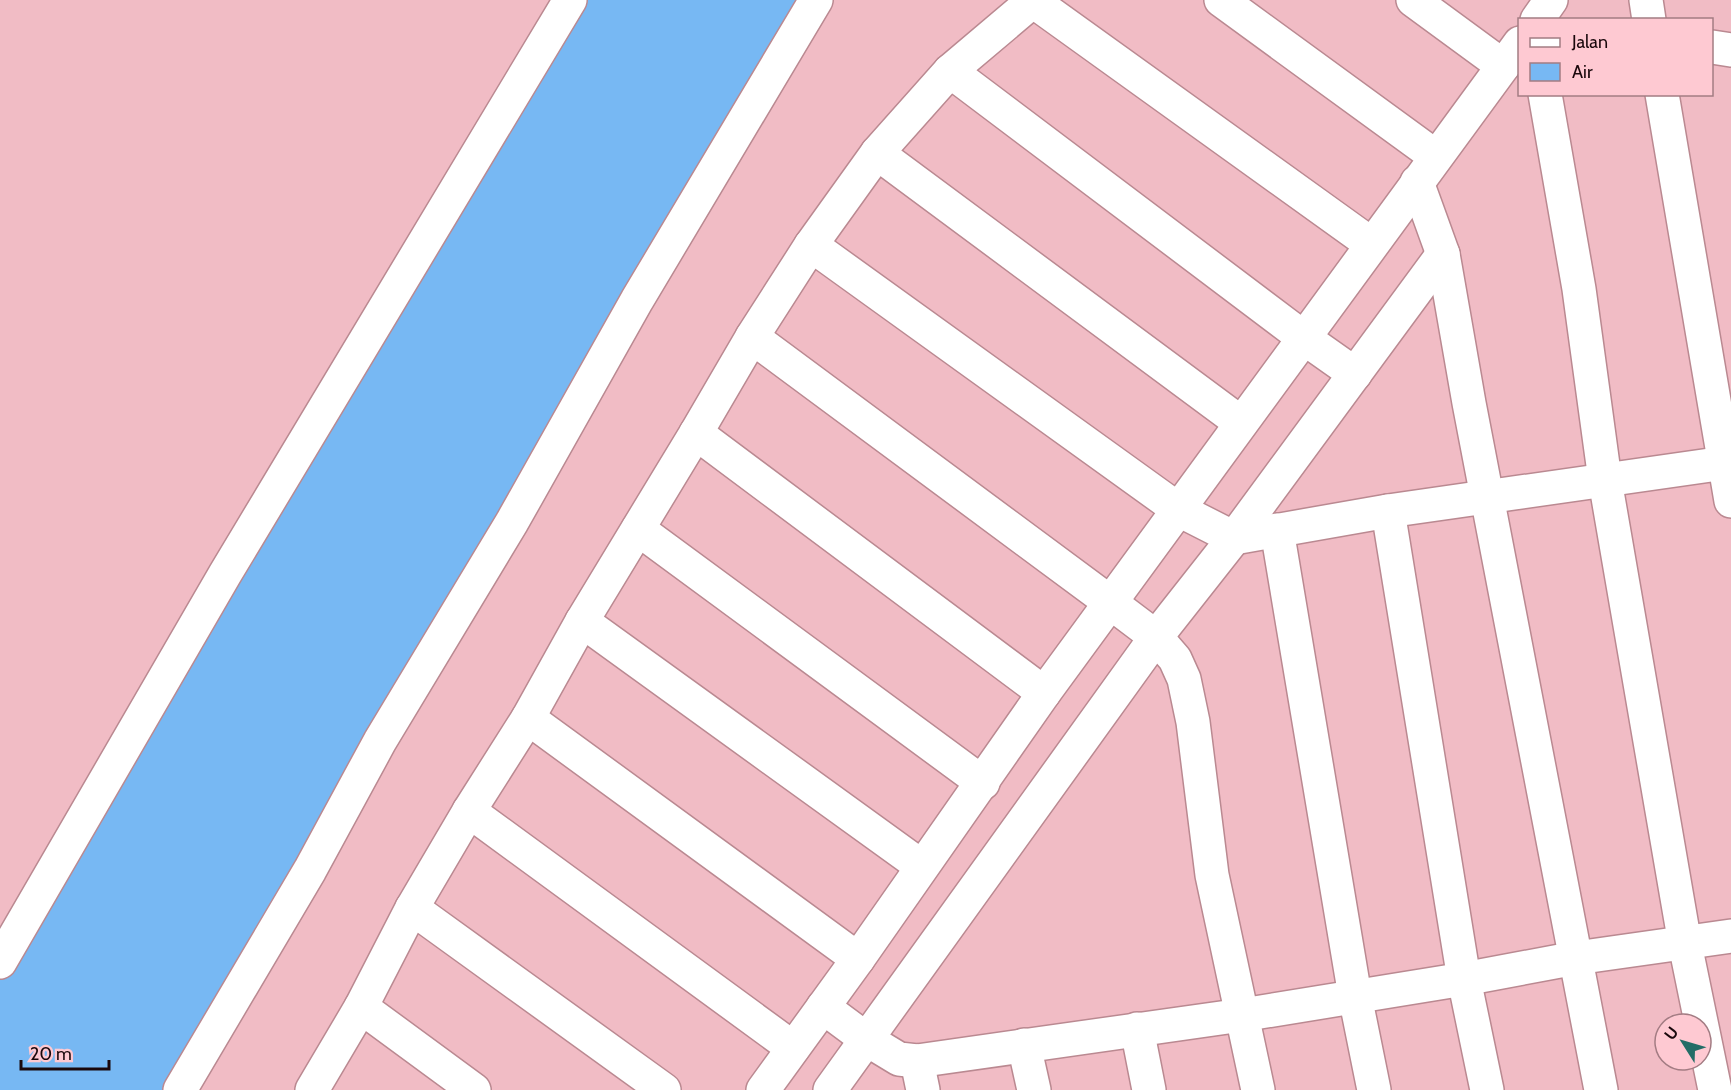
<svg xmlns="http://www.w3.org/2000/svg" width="1731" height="1090" font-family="Cabin,sans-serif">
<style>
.water{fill:#77b8f3}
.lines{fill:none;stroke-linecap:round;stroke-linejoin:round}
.minor-casing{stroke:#ba8991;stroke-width:36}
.minor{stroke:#fff;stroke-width:33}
</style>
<rect width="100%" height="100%" fill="#f1bcc5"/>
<polygon class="water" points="570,0 817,0 178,1090 0,1090 0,962"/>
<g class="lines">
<g class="minor-casing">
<g id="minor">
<polyline points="1221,0 1435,156"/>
<polyline points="1413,0 1503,66"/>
<polyline points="1646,0 1649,20"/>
<polyline points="1033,1 1371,244"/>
<polyline points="1537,20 1551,0"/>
<polyline points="1712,47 1731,50"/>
<polyline points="950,71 1304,338 1355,374"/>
<polyline points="1545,94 1579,289 1605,480 1685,944 1715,1090"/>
<polyline points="1662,94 1731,501"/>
<polyline points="877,153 1241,423"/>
<polyline points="1417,182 1443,254 1469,403 1601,1090"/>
<polyline points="811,245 1179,510 1234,538 1388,511 1731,462"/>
<polyline points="752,337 1111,603 1156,637 1175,659 1184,679 1193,722 1212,875 1258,1090"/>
<polyline points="696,433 1044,693"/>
<polyline points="1388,511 1464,979 1487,1090"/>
<polyline points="638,529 983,783"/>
<polyline points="1277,530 1355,996 1374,1090"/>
<polyline points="582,621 921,866"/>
<polyline points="528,718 858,959"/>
<polyline points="469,811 793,1048"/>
<polyline points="412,908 664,1090"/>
<polyline points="0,962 225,574 570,0"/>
<polyline points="361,1007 474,1090"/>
<polyline points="823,1007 866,1039 899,1059 917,1061 1242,1015 1464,979 1576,958 1731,936"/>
<polyline points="1137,1029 1149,1090"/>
<polyline points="1024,1045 1034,1090"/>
<polyline points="917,1061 923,1090"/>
<polyline points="180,1090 310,870 380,741 512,522 637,300 816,0"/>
<polyline points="312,1090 361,1007 412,908 469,811 528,718 582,621 696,433 752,337 811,245 877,153 950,71 1034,0"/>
<polyline points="763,1090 858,959 1044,693 1520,43"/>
<polyline points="830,1090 1156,637 1234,538 1443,254"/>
</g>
</g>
<use href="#minor" class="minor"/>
</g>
<rect x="1518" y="18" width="195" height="78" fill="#fec9d2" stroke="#a37c83" stroke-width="1.5"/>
<rect x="1530" y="38" width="30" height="9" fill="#ffffff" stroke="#a37c83" stroke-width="1.5"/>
<text x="1572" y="48" font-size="18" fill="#1a080c">Jalan</text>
<rect x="1530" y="63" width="30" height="18" fill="#77b8f3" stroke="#a37c83" stroke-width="1.5"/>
<text x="1572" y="78" font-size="18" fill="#1a080c">Air</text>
<g transform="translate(1683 1042) rotate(307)"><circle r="28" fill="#fec9d2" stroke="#a37c83" stroke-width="1.5"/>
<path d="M0-4.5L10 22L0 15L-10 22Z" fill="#236d67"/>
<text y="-9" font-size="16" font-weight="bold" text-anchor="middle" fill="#1a080c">U</text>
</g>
<path d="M21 1060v9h88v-9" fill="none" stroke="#1a080c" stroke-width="3"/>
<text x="30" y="1060" font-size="18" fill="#1a080c" stroke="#fec9d2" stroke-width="4.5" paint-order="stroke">20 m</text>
</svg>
